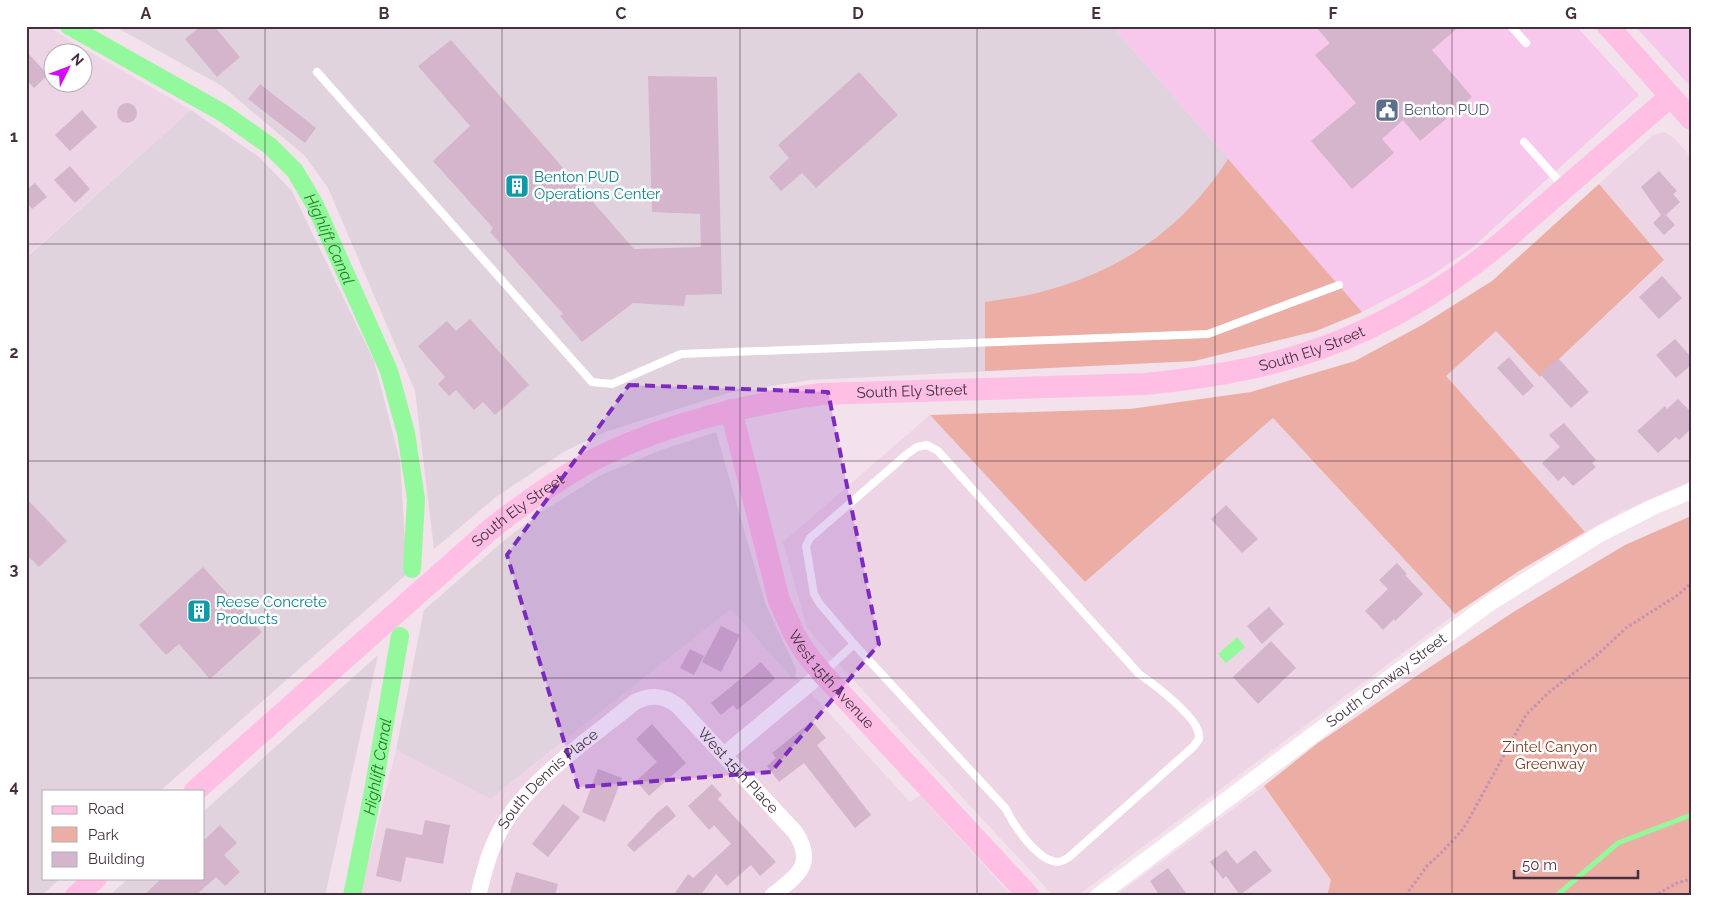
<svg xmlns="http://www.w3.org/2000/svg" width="1717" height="922" font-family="Raleway,sans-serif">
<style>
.residential{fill:#eed5e5;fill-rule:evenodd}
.commercial{fill:#f8c8ec}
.industrial{fill:#e1d3de}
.green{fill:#ecada4}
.water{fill:#94f89c}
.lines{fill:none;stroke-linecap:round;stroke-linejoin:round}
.stream{stroke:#94f89c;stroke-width:5}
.canal{stroke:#94f89c;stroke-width:18}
.building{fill:#d4b5cc}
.path{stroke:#c292b3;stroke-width:3;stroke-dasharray:2.5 2.5;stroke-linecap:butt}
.lane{stroke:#fff;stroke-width:8}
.street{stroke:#fff;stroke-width:16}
.secondary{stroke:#ffbee3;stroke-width:22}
.marked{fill:#7b2cbf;fill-opacity:0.2;stroke:#7b2cbf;stroke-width:4;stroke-dasharray:10 6;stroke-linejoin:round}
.grid{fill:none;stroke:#44313f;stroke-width:1;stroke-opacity:0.55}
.labels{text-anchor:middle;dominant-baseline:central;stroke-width:5;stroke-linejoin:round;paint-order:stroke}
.service-label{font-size:15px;fill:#4e5e75;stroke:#fff;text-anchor:start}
.culture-label{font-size:15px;fill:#0d838f;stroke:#fff;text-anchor:start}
.street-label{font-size:15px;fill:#44313f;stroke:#fff}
.park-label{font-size:15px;fill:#7b3a1f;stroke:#fff}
.water-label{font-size:16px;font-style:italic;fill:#1c8725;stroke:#fff}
.neatline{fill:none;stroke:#44313f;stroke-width:2}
.grid-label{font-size:16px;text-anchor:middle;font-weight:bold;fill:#44313f}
</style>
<rect width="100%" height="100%" fill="#f3e1ec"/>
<g class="residential">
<path d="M26,26H48L72,42L191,110L26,257ZM52,52H82V82H52Z"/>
<polygon points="1664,132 1673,137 1691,157 1691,481 1619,513 1585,532 1445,376 1496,330 1540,377 1664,261 1599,184 1653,135"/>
<polygon points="930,415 1085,582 1273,418 1455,614 1077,896 1056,896 1052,894 843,669 807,628 783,542"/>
<polygon points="731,609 795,682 795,676 910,802 920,795 1012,896 360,896 396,750 490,799"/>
<polygon points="1264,786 1331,880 1327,896 1115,896"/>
</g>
<g class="commercial">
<polygon points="1112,26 1576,26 1639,95 1472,248 1429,277 1362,312"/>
<polygon points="1635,26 1691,26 1691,87"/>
</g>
<g class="industrial">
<polygon points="114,26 1112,26 1362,312 1316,331 1194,361 810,380 728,393 608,431 565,451 496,497 434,549 415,391 328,188 305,156 222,86"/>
<polygon points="191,110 259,157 292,191 374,361 400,460 407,574 160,791 44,791 44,878 61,878 41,896 26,896 26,258"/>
<polygon points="716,432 765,603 796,669 795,682 731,609 490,799 396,750 424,610 500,544 538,514 601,475 661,450"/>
<polygon points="378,655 325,896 109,896 129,878 204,878 204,811"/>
</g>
<g class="green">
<path d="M1228,159L1362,312L1316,331L1194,361L985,371V302C1003,299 1023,297 1041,292C1121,271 1183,229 1228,159Z"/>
<polygon points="1599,184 1664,260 1540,377 1496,331 1446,376 1585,532 1519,571 1455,614 1273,418 1085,582 930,415 1130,409 1251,392 1355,361 1422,325 1492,281"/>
<polygon points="1691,516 1691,896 1327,896 1331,880 1264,786 1318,743 1415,677 1515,611 1625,545"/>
</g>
<polygon class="water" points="1237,637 1245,647 1226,663 1218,654"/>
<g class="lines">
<polyline class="stream" points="1556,896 1618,843 1691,815"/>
<g class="canal">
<path id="s1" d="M69,26L223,113L270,146L295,171L315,205L389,371L406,433L416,499L412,569"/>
<path id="s2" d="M352,896L373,791L400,636"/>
</g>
</g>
<g class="building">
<polygon points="201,26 214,26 240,57 217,77 185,39"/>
<polygon points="1315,26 1460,26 1432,50 1472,97 1420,141 1403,120 1382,139 1394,153 1352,189 1311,141 1356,103 1315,55 1330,43"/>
<polygon points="451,40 634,249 701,247 700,214 652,212 648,76 717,77 722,294 686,295 684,306 633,303 582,342 560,316 563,314 490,232 493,228 433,161 470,126 418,66"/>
<polygon points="26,51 48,75 34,88 26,80"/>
<polygon points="859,72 898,115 816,188 802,173 781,191 769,177 789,158 778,145"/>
<polygon points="260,84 316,128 305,143 248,99"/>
<circle cx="127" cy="113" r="10"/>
<polygon points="82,110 97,127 70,151 55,135"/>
<polygon points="70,166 90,189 75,203 54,180"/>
<polygon points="1659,171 1677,191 1673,194 1680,202 1666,215 1675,225 1664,235 1653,223 1661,215 1641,187"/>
<polygon points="35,183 47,197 32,209 26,202 26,190"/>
<polygon points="1662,276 1682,298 1659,319 1639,297"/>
<polygon points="470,319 529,385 495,415 483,402 474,410 456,390 449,396 438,384 445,377 418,346 447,321 456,331"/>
<polygon points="1675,339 1691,357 1691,365 1676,378 1656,355"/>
<polygon points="1509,357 1534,386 1523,396 1497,368"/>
<polygon points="1558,358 1589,392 1571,408 1540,374"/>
<polygon points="1678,399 1691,412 1691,429 1679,440 1676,437 1658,453 1637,431 1665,406 1667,409"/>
<polygon points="1564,423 1596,460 1592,463 1596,467 1573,486 1564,476 1558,481 1542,463 1560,447 1549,435"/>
<polygon points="26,498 67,541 39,567 26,554"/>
<polygon points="1226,505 1258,539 1242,553 1211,519"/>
<polygon points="1397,563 1407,574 1405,575 1423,594 1395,621 1394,619 1383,630 1365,611 1388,589 1379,580"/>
<polygon points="203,567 262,632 210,679 179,644 166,655 139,625"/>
<polygon points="1269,607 1284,624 1262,644 1247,626"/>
<polygon points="721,626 740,635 721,672 702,662"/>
<polygon points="1271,641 1296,668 1258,704 1233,677"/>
<polygon points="690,649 704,656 694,675 680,668"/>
<polygon points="761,662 775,679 737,710 733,705 721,715 711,703"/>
<polygon points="812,721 826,738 817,745 871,815 855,828 804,763 779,782 767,766 776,758 772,753"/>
<polygon points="652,724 686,763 649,796 636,781 657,762 636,739"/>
<polygon points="598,769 622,778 605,822 582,812"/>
<polygon points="712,784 722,795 718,799 776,862 760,876 751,865 727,886 716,874 700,896 673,896 688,874 693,878 731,844 714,825 709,830 688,806"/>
<polygon points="563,804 580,817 548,857 532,844"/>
<polygon points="667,805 676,816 634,852 627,845 657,813"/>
<polygon points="425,820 450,825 443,864 406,857 401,882 376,876 386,828 422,835"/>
<polygon points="220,825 237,843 224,855 240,872 225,886 216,877 195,896 143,896 162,878 204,878 204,840"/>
<polygon points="1226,850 1237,864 1255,850 1272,871 1240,895 1226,876 1223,879 1210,862"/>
<polygon points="1168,868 1188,896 1160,896 1150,881"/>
<polygon points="516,872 558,884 555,896 521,896 510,893"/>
</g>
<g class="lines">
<g class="path">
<polyline points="1408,896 1408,892 1427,866 1443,851 1464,828 1526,715 1548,693 1596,656 1626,628 1678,595 1691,583"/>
<polyline points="1654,896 1677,883 1691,879"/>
</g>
<g class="lane">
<polyline points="1511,26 1526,43"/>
<polyline points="317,72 592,382 612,384 681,354 1208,334 1339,285"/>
<polyline points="1524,142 1564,187"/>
<path d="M927,445L938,451L1139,674C1154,684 1193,714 1198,731C1199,733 1199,736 1199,739L1193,747L1068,858C1064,860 1061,862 1057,862C1037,860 1014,826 1006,809L854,644L820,604L814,594L806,546L810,538L907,454L917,447Z"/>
<polyline points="824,672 854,644"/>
</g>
<g class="street">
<polyline points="724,755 822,673"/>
<path id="s3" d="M478,896C484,873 489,851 500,831C527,780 591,738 635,702C651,694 664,695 678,706L795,832C817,865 796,876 772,896"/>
<path id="s4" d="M1098,896L1487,605L1600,534L1653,507L1691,491"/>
</g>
<g class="secondary">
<polyline points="1608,26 1691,119"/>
<path id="s5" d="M731,410L779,600L794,634L805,652L822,673L1029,896"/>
<path id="s6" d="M195,791L492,528C527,501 563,475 603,455C672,422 745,405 821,394L1145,384C1195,379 1245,372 1294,357C1372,334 1445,290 1507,238L1671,96"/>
<polyline points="76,896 96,878"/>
</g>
</g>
<path class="marked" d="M629,385L828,392L879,644L771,772L578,787L507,555Z"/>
<path class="grid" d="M265,26V896M502,26V896M740,26V896M977,26V896M1215,26V896M1452,26V896M26,244H1691M26,461H1691M26,678H1691"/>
<defs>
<g id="civic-square" transform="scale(1.25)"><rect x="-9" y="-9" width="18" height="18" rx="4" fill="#5c6f8a" stroke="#fff"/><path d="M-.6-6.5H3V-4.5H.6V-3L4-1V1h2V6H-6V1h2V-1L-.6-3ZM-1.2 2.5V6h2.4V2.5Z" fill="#fff"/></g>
<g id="building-square" transform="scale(1.25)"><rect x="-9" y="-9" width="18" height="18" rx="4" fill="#0f9aa8" stroke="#fff"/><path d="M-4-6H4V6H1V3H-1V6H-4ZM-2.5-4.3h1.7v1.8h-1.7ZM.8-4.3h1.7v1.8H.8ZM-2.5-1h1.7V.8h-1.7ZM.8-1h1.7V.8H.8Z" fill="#fff"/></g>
</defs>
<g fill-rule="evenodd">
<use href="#civic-square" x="1387" y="110"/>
<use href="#building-square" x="517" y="186"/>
<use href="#building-square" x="199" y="611"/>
</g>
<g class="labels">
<g class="service-label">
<text x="1404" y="110">Benton PUD</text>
</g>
<g class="culture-label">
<text x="534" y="177">Benton PUD<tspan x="534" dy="17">Operations Center</tspan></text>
<text x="216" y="602">Reese Concrete<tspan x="216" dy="17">Products</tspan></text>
</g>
<g class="street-label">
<text stroke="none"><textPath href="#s6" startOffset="1252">South Ely Street</textPath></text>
<text stroke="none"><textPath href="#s6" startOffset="848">South Ely Street</textPath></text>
<text stroke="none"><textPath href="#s6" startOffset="428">South Ely Street</textPath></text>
<text stroke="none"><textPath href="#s5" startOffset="292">West 15th Avenue</textPath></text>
<text stroke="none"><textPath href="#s4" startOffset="360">South Conway Street</textPath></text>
<text stroke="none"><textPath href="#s3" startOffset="391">West 15th Place</textPath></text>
<text stroke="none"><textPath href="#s3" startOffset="140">South Dennis Place</textPath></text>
</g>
<g class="park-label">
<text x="1550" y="747">Zintel Canyon<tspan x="1550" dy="17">Greenway</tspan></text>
</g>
<g class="water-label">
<text stroke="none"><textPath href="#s1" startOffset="346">Highlift Canal</textPath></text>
<text stroke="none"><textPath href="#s2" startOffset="132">Highlift Canal</textPath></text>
</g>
</g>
<rect width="1717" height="922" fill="none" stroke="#ffffff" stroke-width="55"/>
<rect x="42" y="790" width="162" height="90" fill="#ffffff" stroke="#b4adb2"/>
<rect x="52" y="806" width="25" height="8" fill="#ffbee3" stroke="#b4adb2"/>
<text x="88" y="814" font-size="15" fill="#44313f">Road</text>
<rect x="52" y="827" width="25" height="15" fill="#ecada4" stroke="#b4adb2"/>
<text x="88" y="840" font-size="15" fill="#44313f">Park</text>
<rect x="52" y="852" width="25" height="15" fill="#d4b5cc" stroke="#b4adb2"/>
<text x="88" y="864" font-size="15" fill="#44313f">Building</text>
<g transform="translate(68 68) rotate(48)"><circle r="24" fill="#ffffff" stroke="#b4adb2"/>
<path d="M0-4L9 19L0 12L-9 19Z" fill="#d30bff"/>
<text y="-8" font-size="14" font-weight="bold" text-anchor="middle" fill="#44313f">N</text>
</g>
<path d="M1514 870v8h124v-8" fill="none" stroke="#44313f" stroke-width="2.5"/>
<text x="1522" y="870" font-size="15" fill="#44313f" stroke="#ffffff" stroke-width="4" paint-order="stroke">50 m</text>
<rect x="28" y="28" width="1662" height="866" class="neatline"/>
<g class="grid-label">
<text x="146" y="19">A</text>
<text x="384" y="19">B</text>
<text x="621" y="19">C</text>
<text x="858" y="19">D</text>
<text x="1096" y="19">E</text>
<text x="1333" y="19">F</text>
<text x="1571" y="19">G</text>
<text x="14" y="142">1</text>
<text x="14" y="358">2</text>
<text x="14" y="575">3</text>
<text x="14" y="792">4</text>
</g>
</svg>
